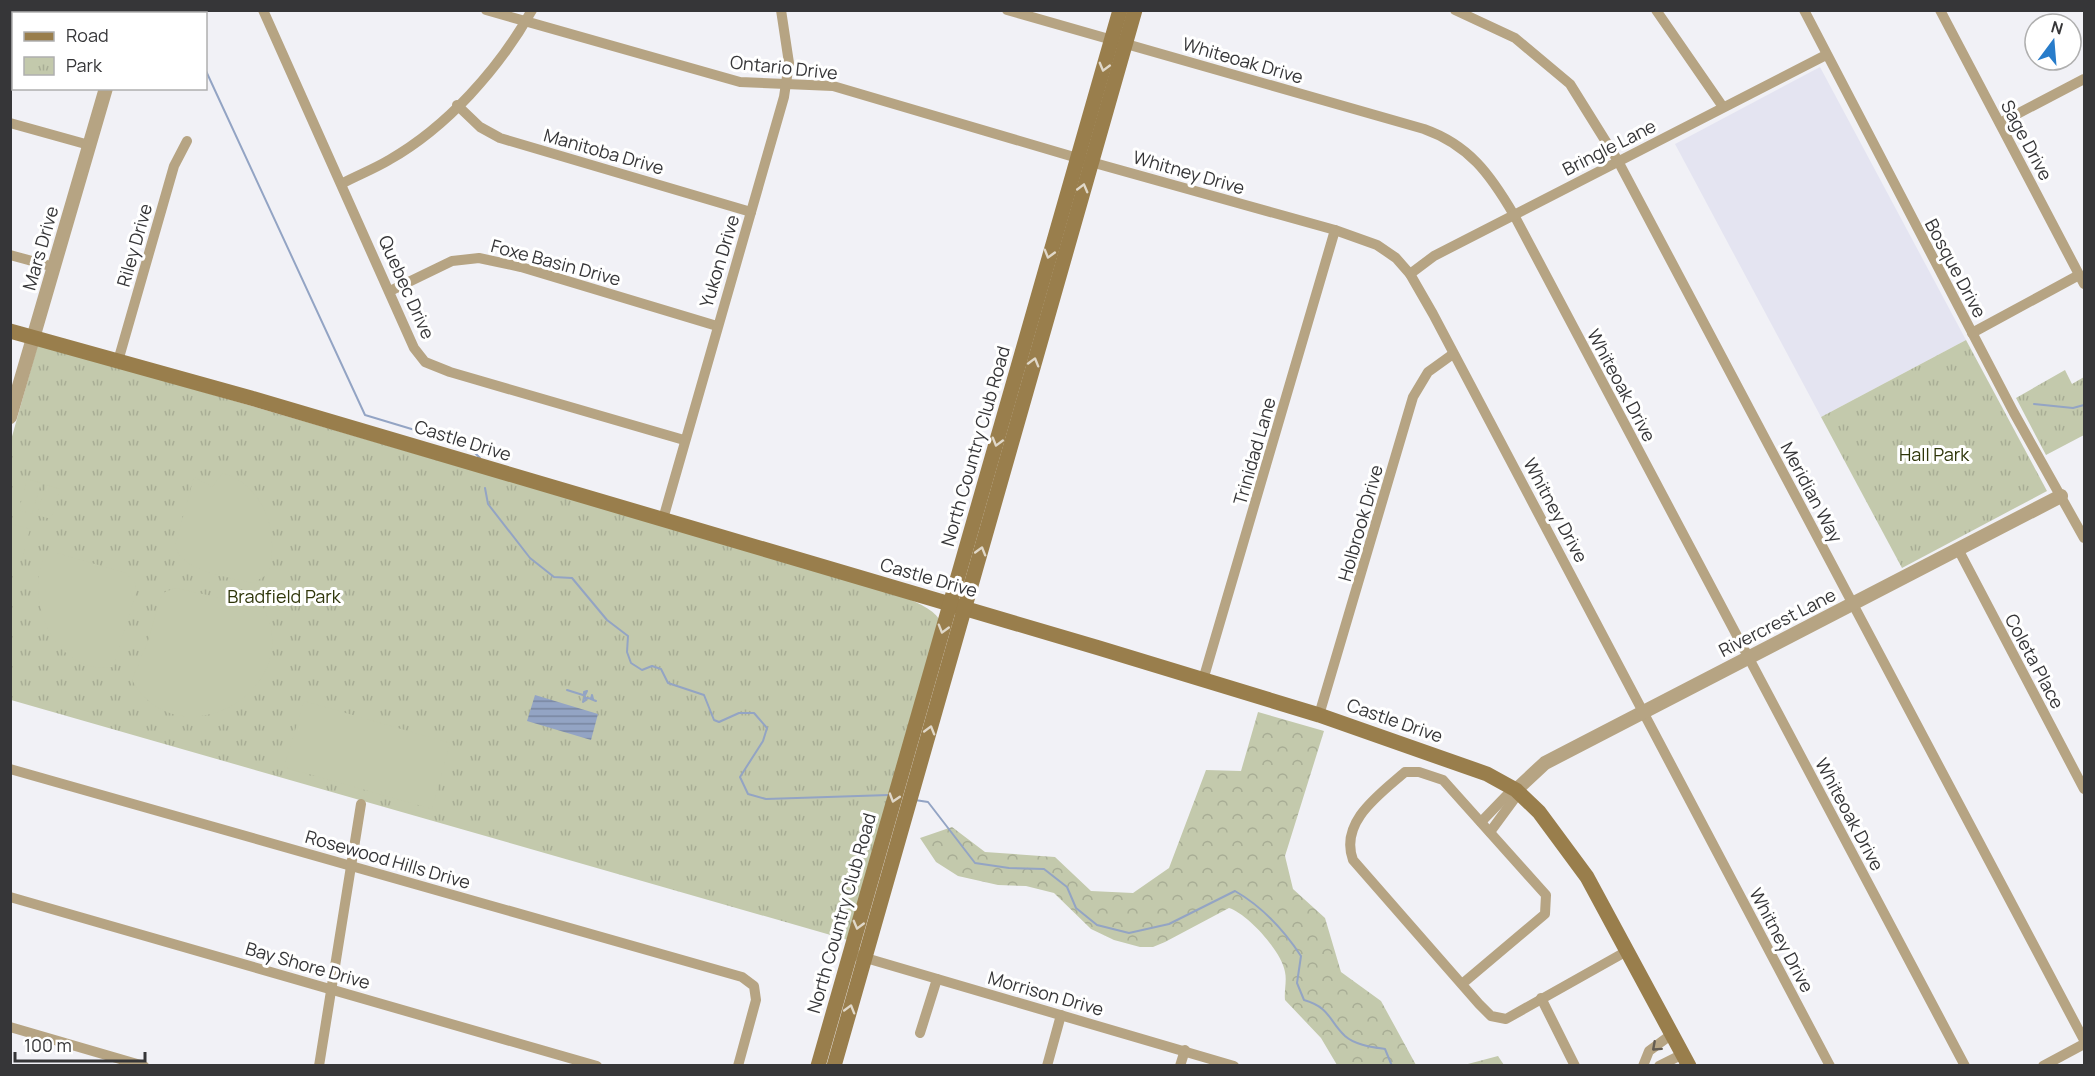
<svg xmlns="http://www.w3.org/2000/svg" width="2095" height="1076" font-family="Manrope,sans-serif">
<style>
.built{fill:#e4e4f1}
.forest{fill:url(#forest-crowns)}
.park{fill:url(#park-tufts)}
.pitch{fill:#c3c9ac}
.water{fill:url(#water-rules)}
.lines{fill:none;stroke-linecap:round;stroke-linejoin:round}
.stream{stroke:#93a4c4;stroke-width:2}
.minor{stroke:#b6a483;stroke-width:10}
.tertiary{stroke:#b6a483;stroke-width:14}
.secondary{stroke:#997e4c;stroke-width:15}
.oneway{stroke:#e0d8c9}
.oneway2{stroke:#635c52}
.labels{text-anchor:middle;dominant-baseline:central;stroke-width:6;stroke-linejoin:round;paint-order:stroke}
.street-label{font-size:18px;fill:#363638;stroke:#fff}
.park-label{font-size:18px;fill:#2f360a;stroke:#fff}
</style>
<defs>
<pattern id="forest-crowns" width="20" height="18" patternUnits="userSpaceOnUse" patternTransform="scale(1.5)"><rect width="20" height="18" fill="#c3c9ac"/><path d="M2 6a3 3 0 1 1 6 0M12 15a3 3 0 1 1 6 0" fill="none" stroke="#a8ad95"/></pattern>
<pattern id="park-tufts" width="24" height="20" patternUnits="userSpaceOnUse" patternTransform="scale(1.5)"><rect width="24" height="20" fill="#c3c9ac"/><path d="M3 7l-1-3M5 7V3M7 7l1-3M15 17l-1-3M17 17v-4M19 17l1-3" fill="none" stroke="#a8ad95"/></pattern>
<pattern id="water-rules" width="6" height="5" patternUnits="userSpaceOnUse" patternTransform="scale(1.5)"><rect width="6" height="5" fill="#93a4c4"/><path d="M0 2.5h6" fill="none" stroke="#7986a0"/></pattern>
</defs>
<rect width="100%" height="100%" fill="#f1f1f6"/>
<polygon class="built" points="1820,67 1966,340 1821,417 1675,144"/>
<g class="forest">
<path d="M1258,712L1324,731L1285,856L1293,889L1325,918L1341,972L1381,1001L1416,1065H1337L1321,1038L1285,1000C1284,991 1287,981 1285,972C1282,952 1248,914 1229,908L1165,942L1153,947H1140L1114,940L1091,929L1054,893L1026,886L998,885L958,876L936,862L920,838L952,827L985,852L1055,857L1091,891L1133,893L1169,868L1206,770L1241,771Z"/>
<polygon points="1498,1056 1504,1065 1464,1065"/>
</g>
<g class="park">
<polygon points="1966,340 2047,491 1902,568 1821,417"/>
<path d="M38,344L843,578C866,586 927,599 939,619L848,940L11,700V440Z"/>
<polygon points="2065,370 2072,384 2084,377 2084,435 2046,455 2016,398"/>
</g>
<g class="pitch">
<path d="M223,473C266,487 280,534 268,574L253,583C230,577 174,571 176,542L194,477L212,487Z"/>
<polygon points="27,479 41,483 32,514 19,510"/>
<polygon points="46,485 60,489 51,519 37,515"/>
<polygon points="12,524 30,529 22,560 11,557"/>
<path d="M57,553L126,573L135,583L136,593L113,667C57,676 25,604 43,560Z"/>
<path d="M175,588L263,607C308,690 178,763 132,680L148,641L160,599L165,592Z"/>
<polygon points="304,701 450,743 432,809 284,767"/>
</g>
<polygon class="water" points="535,695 598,714 591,740 527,721"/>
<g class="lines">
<g class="stream">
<polyline points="177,10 179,14"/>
<polyline points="206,71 365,415 468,446 480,458"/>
<polyline points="2034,404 2073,408 2084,405"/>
<polyline points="485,488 488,504 530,558 554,577 572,578 607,620 628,636 627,652 631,663 642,670 652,666 661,669 668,683 704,695 714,720 719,722 739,713 754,713 767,728 763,741 740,777 748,794 766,799 889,795"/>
<path d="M567,690L583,695H585L587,691L584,692C583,695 586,697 586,700L583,702L584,698C585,697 586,698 587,698L593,699"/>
<polyline points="593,699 592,695 591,699 596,701"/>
<path d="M915,800L928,802L975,863L1009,868L1044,869L1067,887L1076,908L1097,925L1129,933L1169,924L1235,891C1263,907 1283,929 1301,956L1297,983L1304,1000C1331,1008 1328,1020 1345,1036C1355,1045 1372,1047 1385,1049L1392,1066"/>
</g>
<g class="minor">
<polyline points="75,10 86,14"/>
<polyline points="263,10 414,348 425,362 450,372 684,440"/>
<polyline points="486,10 740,82 833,86 1091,162 1335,230 1377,245 1396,258 1410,274 1433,314 1830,1066"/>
<path d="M1007,10L1424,129C1469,145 1490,174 1514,215L1965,1066"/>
<polyline points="1455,10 1515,38 1570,84 1618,161 2084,1040"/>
<polyline points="1656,10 1723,107"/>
<polyline points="1804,10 2014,413 2084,538"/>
<polyline points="1940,10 2084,284"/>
<polyline points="457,105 480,127 500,138 751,212"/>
<polyline points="10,123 89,145"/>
<polyline points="2000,123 2084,79"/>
<path d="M343,183C358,175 374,169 389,160C447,127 499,69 532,10"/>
<polyline points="10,255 54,267"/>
<polyline points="1410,274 1434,256 1826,55"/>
<polyline points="390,291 452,261 479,258 521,267 717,326"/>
<polyline points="1972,333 2079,275"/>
<polyline points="118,361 174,166 187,141"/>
<polyline points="663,519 784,97 789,63 781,10"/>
<polyline points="1958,549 2084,789"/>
<polyline points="1203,680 1335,230"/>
<polyline points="1319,715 1413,397 1428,372 1453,354"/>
<polyline points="10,769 742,977 754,986 756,1000 738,1066"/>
<polyline points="1481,822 1509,793 1516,790"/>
<polyline points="1490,832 1515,798 1516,790"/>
<polyline points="10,897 597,1066"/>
<polyline points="859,956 1234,1066"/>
<path d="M1462,984L1545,914L1546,895L1443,780L1419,772H1405C1380,794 1339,822 1353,860L1479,1004L1491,1016L1506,1019L1627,951"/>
<polyline points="1541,998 1575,1066"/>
<polyline points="10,1027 144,1066"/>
<polyline points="920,1033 937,979"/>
<polyline points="319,1066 361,804"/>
<polyline points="1047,1066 1061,1015"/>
<polyline points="1180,1066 1185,1050"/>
<polyline points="1643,1066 1649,1051 1672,1034"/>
<polyline points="1659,1066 1683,1054"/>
<polyline points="2043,1066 2084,1044"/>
</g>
<g class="tertiary">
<polyline points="128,14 129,10"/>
<polyline points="10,417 106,88"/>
<polyline points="1516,790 1545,763 2061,496"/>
</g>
<g class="secondary">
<polyline points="10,331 251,398 1099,648 1319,715 1487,774 1516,790 1539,812 1587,877 1689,1066"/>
<polyline points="818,1066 1120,10"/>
<polyline points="834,1066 1135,10"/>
</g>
</g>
<defs><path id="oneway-chevron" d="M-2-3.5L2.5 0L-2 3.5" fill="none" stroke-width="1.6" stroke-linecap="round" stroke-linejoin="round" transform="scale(1.5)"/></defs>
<g class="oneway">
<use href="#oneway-chevron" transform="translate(1104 67) rotate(105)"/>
<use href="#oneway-chevron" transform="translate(1083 188) rotate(-75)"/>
<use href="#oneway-chevron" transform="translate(1049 254) rotate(106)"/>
<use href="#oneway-chevron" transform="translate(1034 362) rotate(-74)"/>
<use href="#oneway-chevron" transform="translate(997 442) rotate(106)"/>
<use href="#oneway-chevron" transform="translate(981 551) rotate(-74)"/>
<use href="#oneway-chevron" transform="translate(943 629) rotate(106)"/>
<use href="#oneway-chevron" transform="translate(930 730) rotate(-74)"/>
<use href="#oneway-chevron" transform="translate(894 798) rotate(107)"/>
<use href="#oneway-chevron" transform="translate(858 925) rotate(105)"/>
<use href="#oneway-chevron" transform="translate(850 1009) rotate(-74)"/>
</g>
<use class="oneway2" href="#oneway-chevron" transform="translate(1656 1047) rotate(138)"/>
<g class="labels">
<g class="street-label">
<text transform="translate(1243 60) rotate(16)">Whiteoak Drive</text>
<text transform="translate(784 67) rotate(6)">Ontario Drive</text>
<text transform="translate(2027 140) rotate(62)">Sage Drive</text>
<text transform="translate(1609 147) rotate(-27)">Bringle Lane</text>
<text transform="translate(604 151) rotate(16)">Manitoba Drive</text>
<text transform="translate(1189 172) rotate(16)">Whitney Drive</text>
<text transform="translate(134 245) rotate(-74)">Riley Drive</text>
<text transform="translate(40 248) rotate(-74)">Mars Drive</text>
<text transform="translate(719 261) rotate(-73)">Yukon Drive</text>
<text transform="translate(556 262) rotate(15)">Foxe Basin Drive</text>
<text transform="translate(1956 268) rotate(62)">Bosque Drive</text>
<text transform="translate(407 287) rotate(66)">Quebec Drive</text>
<text transform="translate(1622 385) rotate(62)">Whiteoak Drive</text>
<text transform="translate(463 440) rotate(17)">Castle Drive</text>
<text transform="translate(975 446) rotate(-74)">North Country Club Road</text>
<text transform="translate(1254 451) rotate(-74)">Trinidad Lane</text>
<text transform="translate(1812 492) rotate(62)">Meridian Way</text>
<text transform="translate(1556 510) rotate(62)">Whitney Drive</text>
<text transform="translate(1360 523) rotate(-74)">Holbrook Drive</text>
<text transform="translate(929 577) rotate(16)">Castle Drive</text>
<text transform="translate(1777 622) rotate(-27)">Rivercrest Lane</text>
<text transform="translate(2035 661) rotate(62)">Coleta Place</text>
<text transform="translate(1395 720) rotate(19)">Castle Drive</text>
<text transform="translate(1850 814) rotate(62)">Whiteoak Drive</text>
<text transform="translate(388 859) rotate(16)">Rosewood Hills Drive</text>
<text transform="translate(841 913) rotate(-74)">North Country Club Road</text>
<text transform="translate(1782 940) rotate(62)">Whitney Drive</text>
<text transform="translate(308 965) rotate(16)">Bay Shore Drive</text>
<text transform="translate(1046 993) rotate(16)">Morrison Drive</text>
</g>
<g class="park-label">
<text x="1934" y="454">Hall Park</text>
<text x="284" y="596">Bradfield Park</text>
</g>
</g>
<rect width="2095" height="1076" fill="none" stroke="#363638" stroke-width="24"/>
<rect x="12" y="12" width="195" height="78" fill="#ffffff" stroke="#afafaf" stroke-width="1.5"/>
<rect x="24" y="32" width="30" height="9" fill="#997e4c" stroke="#afafaf" stroke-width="1.5"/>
<text x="66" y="42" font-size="18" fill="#363638">Road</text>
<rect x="24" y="57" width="30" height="18" fill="url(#park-tufts)" stroke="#afafaf" stroke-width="1.5"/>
<text x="66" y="72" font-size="18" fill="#363638">Park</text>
<g transform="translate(2053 42) rotate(16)"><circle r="28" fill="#ffffff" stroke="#afafaf" stroke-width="1.5"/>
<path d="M0-4.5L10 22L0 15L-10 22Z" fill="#287cca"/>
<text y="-9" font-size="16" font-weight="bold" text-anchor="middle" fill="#363638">N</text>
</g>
<path d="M15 1052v9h130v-9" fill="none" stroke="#363638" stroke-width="3"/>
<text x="24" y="1052" font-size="18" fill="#363638" stroke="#ffffff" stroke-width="4.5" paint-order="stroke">100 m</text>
</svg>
